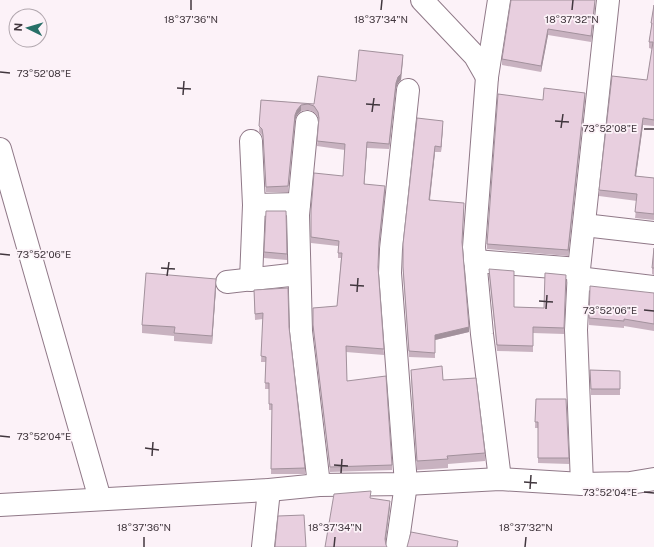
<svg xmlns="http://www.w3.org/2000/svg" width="654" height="547" font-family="'Public Sans',sans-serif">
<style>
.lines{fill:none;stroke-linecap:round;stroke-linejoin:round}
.street-casing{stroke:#907988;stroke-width:24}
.secondary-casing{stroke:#907988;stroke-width:24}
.street{stroke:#fff;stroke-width:22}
.secondary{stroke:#fff;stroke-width:22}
.wall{fill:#c8b2c0}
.shaded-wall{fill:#a2919c}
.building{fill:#e8cfdf;stroke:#a2919c}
.ticks{fill:none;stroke:#41373e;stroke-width:1.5}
.ticks-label{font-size:10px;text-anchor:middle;fill:#41373e;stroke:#fcf2f8;stroke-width:3.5;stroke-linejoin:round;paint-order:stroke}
</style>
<rect width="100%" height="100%" fill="#fcf2f8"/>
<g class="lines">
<g class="street-casing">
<g id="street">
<polyline points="422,0 475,56 487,77"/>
<polyline points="499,0 487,77 474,247 482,334 500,479"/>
<polyline points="307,122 298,215 301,331 319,485"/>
<polyline points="0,149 100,499"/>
<polyline points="254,205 299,204"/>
<polyline points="584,225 654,233"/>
<polyline points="475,261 579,269"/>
<polyline points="578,278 654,287"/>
<polyline points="251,280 254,205 251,141"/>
<polyline points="227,282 299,274"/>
<polyline points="582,484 576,330 579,269 608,0"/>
<polyline points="263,547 269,490"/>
<polyline points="397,547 406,484 390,273 391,249 408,90"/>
</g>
</g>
<g class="secondary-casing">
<polyline id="secondary" points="0,505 269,490 319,485 406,484 500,479 582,484 630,483 654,479"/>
</g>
<use href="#street" class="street"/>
<use href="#secondary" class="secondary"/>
</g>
<g class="wall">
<polygon points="511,0 595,4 591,42 548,35 541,72 502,65 502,59"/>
<polygon points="654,5 654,126 643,125 636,176 654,178 654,220 635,218 637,201 599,196 599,190 647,80 652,49 649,48 649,42 651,29 651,23"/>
<polygon points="403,61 401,80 398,83 396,89 389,149 367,148 364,184 385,192 379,248 378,269 384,355 346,352 347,381 392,465 392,470 330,472 313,330 313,308 337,306 341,258 338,258 338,246 311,243 311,210 343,176 345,150 317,146 319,121 318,117 314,112 308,110 301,111 297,115 295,121 288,192 266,192 263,140 262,135 259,132 261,100 314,104 356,81"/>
<polygon points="585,98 568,256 487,249 487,244 543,100"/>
<polygon points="417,118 443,126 441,152 435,152 430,200 464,209 462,245 469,332 435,340 435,358 409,357 403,273 403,244"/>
<polygon points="286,211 287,260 264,258 264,252"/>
<polygon points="654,248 654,275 652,274 652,268"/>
<polygon points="489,269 514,307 544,308 566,275 564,334 533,333 533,352 497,351 489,275"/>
<polygon points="216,288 212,344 174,341 174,336 142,333 142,325"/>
<polygon points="254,290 289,327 305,468 305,474 271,474 272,410 269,410 269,389 265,389 266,362 261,362 263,319 255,320"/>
<polygon points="653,293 654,293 654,331 624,326 624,328 589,325 589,318"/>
<polygon points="411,370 443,380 485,453 485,461 448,464 448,468 417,470 411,378"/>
<polygon points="590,370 620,371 620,395 591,395"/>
<polygon points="536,399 569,458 569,464 538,463 538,428 535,428"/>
</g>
<g class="shaded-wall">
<polygon points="595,0 595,4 591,42 591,36"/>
<polygon points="548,29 548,35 541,72 541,66"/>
<polygon points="403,55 401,80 398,83 396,89 389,149 389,144 396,83"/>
<polygon points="585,93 585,98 568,256 568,250"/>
<polygon points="301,105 301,111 297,115 295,121 288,192 295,115 297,110"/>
<polygon points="643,118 643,125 635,183 635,176"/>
<polygon points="443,121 443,126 441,152 441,147"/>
<polygon points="367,142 367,148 364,190 364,184"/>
<polygon points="435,146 435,152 429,206 429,200"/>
<polygon points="385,186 385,192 379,248 379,242"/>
<polygon points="216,279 216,288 212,344 212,336"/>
<polygon points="469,327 469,332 435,340 435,335"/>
<polygon points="390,501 390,507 385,546 385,539"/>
</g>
<g class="building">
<polygon points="511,0 595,0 591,36 548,29 541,66 502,59"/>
<polygon points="654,5 654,120 643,118 635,176 654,178 654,214 635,212 637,194 599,190 612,76 647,80 653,42 649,42 652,23 651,23"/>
<polygon points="359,50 403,55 401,74 398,77 396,83 389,144 367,142 364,184 385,186 379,242 378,267 384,349 346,346 347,381 386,376 392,465 330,467 313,325 313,308 337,306 342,253 338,253 339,241 311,237 311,210 314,173 343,176 345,144 317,141 319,118 318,112 314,106 308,104 301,105 297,110 295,115 288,186 266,187 263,135 262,129 259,126 261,100 314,104 318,76 356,81"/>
<polygon points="544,88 585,93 568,250 487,244 498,94 543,100"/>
<polygon points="417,118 443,121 441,147 435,146 429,200 464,203 462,242 469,327 435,335 435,353 409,351 403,267 403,244"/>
<polygon points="266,211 286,211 287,254 264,252"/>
<polygon points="654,248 654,268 652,268"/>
<polygon points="489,269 514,271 514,307 544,308 545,273 566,275 564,328 533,327 533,346 497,345"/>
<polygon points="146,273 216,279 212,336 174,333 175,327 142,325"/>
<polygon points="590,286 654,293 654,324 624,319 624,321 589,318"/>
<polygon points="288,288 289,327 305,468 271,469 272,404 269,404 269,383 265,383 266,357 261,356 263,313 255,314 254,290"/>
<polygon points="442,366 443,380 476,378 485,453 447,456 448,459 417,461 411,370"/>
<polygon points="590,370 620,371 620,389 591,389"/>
<polygon points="536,399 566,399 569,458 538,458 538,422 535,422"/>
<polygon points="371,491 370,498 390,501 385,539 386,545 387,547 325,547 334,494"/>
<polygon points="304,515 306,547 275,547 278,516"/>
<polygon points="411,532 458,541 457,547 407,547"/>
</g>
<path class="ticks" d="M191,10V0M381,10L382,0M572,10L573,0M0,72L10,73M177,88L191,89M183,95L184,81M366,104L380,105M372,112L374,98M555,121L569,122M561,128L563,114M644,129H654M0,254L10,255M161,268L175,269M167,276L169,262M350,285L364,286M357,292L358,278M539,301L553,302M546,309L547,295M644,310L654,311M0,436L10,437M145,448L159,450M152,456L153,442M334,465L348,466M341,473L342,459M524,482L537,483M530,489L531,475M644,492L654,493M144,547V537M334,547L335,537M525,547L526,537"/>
<g class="ticks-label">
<text x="191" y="23">18°37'36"N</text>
<text x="381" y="23">18°37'34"N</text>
<text x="572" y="23">18°37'32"N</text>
<text x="44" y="77">73°52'08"E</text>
<text x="610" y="132">73°52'08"E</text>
<text x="44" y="258">73°52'06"E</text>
<text x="610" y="314">73°52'06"E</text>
<text x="44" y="440">73°52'04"E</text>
<text x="610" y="496">73°52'04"E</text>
<text x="144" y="531">18°37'36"N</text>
<text x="335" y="531">18°37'34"N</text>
<text x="526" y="531">18°37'32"N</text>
</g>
<g transform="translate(28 28) rotate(275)"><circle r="19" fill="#fcf2f8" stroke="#b1a7ae"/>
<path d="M0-3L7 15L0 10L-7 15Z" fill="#276f67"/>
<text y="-6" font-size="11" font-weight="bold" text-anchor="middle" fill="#41373e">N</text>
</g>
</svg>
